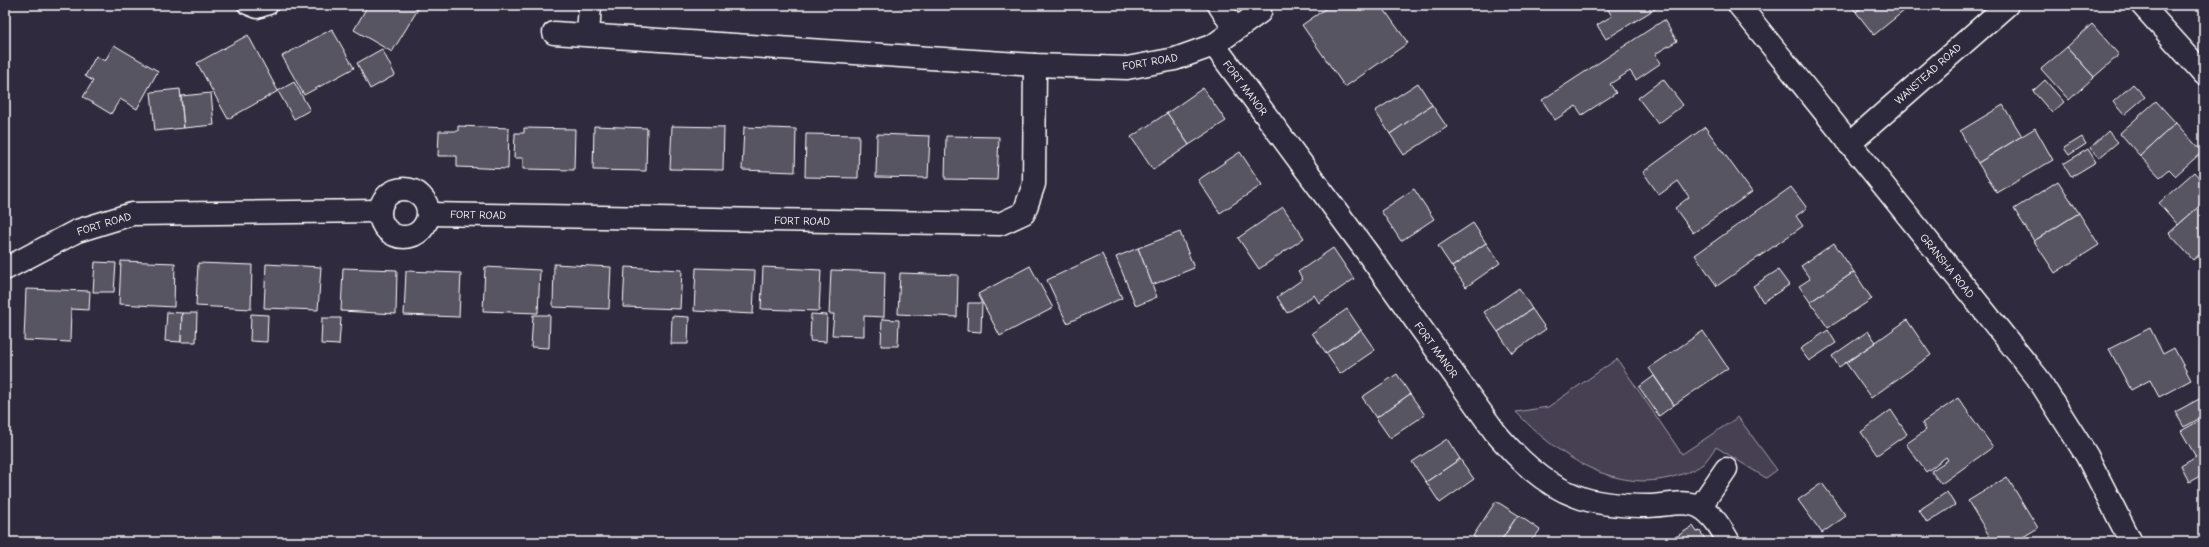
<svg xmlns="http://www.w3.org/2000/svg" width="2209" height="547" font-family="'Comic Neue',sans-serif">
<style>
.green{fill:#464152;stroke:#a2a0a8}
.building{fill:#595564;stroke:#fff}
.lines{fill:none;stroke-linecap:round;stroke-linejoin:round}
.lane-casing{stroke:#fff;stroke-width:21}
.street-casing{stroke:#fff;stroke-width:25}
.lane{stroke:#2f2a3d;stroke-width:18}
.street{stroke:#2f2a3d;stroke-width:22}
.labels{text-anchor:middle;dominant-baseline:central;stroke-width:3.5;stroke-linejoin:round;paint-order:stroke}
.street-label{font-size:11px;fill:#fff;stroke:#2f2a3d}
</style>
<rect width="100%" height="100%" fill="#2f2a3d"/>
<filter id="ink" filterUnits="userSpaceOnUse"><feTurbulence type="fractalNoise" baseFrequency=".025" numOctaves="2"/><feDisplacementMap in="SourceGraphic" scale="8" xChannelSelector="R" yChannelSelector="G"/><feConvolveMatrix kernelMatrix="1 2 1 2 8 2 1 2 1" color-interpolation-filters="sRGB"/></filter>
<g filter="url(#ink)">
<path class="green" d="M1617,359L1682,454L1738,417L1777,470L1766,478L1716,447C1712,452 1708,459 1703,464C1694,471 1680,475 1669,478C1610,492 1555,453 1516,412L1548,407Z"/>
<g class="building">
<polygon points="368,5 420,6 392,52 354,30"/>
<polygon points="877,5 920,5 919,9"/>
<polygon points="1331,5 1381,5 1408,43 1345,87 1302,25"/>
<polygon points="1605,5 1657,5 1658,7 1606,39 1597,25 1612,16"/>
<polygon points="1850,5 1865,5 1856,12"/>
<polygon points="1865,5 1910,5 1910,6 1874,35 1856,12"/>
<polygon points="1664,20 1677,41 1655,54 1661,63 1636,80 1630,71 1610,84 1616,93 1582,115 1576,106 1555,120 1542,100"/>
<polygon points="2092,24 2119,55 2094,77 2067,47"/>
<polygon points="332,29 354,68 304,95 282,56"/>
<polygon points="248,35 278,91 228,119 197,63"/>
<polygon points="114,45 158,71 137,109 120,99 111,114 83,97 93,81 85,76 96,56 105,61"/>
<polygon points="2067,47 2094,77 2069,100 2041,69"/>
<polygon points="382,49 395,75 370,89 357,63"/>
<polygon points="1663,79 1683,105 1658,124 1638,98"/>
<polygon points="2045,80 2064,102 2052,113 2033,91"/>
<polygon points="294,82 310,110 294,119 278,91"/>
<polygon points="1418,83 1432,105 1390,134 1375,111"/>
<polygon points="2133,84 2145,97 2124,115 2113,102"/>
<polygon points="1203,88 1226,121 1189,145 1167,113"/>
<polygon points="180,89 184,128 155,131 151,92"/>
<polygon points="211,93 214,125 184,128 181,96"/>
<polygon points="2156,101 2176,123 2140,156 2120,133"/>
<polygon points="1432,105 1447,127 1404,155 1390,134"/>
<polygon points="2003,105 2022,136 1978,163 1960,131"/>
<polygon points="1167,113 1189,145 1153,170 1131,137"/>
<polygon points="2176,123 2202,152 2175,176 2169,170 2160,177 2140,156"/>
<polygon points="458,126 509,128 508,169 457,167 457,156 438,156 439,131 458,131"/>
<polygon points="594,126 647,128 646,171 593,170"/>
<polygon points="672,126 724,127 723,170 670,169"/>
<polygon points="744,127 796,129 795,172 742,170"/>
<polygon points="1705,127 1752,192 1693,233 1675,208 1689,197 1678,181 1659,195 1643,172"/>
<polygon points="524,128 575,129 574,170 523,169 523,158 514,158 515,133 524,133"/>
<polygon points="2035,128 2053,160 1997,193 1978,163"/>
<polygon points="2108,131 2118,142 2099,158 2090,148"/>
<polygon points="806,134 859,135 858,178 805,177"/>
<polygon points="877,134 930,136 928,178 876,177"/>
<polygon points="946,136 999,137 997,180 945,179"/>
<polygon points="2082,137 2086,144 2069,155 2064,148"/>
<polygon points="2088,149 2096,162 2071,177 2063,164"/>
<polygon points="1240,152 1262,185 1220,213 1198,180"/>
<polygon points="2194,172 2204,183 2204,202 2178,225 2159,203"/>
<polygon points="2058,181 2079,213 2034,241 2014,209"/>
<polygon points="1791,187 1807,208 1796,216 1803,226 1717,286 1695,255"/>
<polygon points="1414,189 1434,219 1401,241 1381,211"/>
<polygon points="2204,202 2204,251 2193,260 2169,233"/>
<polygon points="1283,207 1304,238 1259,269 1238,238"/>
<polygon points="2079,213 2099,245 2055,273 2034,241"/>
<polygon points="1473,223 1486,243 1452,267 1438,246"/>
<polygon points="1180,232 1194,268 1152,285 1138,248"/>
<polygon points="1486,243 1500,263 1466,287 1452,267"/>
<polygon points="1834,243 1854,272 1810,302 1799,286 1810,279 1801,266"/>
<polygon points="1138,248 1157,297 1136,306 1116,257"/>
<polygon points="1333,248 1354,279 1319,303 1314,295 1287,313 1277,297 1303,279 1298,272"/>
<polygon points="1102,254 1122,298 1067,323 1047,280"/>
<polygon points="121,261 175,263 174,307 119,304"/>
<polygon points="95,262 116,263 114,292 93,292"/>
<polygon points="198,263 252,265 251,309 196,306"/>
<polygon points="266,264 321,267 318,310 264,308"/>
<polygon points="554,264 611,267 609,309 553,307"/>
<polygon points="1030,266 1053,308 1000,336 978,294"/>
<polygon points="485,267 540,270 538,313 483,311"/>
<polygon points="625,267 682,270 680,309 623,307"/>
<polygon points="763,267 821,270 819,311 761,309"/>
<polygon points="343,268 397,270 396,314 341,311"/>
<polygon points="696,268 755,270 753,314 694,311"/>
<polygon points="831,270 885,272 884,317 864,316 864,336 832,335 834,314 829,314"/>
<polygon points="1778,270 1789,285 1763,302 1753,286"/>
<polygon points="406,271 461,273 459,317 404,315"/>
<polygon points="1854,272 1872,299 1828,328 1810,302"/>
<polygon points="900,273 958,275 957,317 898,314"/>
<polygon points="1519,288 1532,309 1498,332 1484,312"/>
<polygon points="26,289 90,291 89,310 71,309 70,342 24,340"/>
<polygon points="968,303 982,303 981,332 967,331"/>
<polygon points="1347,309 1361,330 1326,353 1312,333"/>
<polygon points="1532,309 1546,329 1512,353 1498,332"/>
<polygon points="167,312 182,313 181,342 165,341"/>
<polygon points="182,313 197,313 196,342 181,342"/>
<polygon points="251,314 268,315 267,342 250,341"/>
<polygon points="811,314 827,315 826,342 810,341"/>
<polygon points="533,315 550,315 549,348 531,347"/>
<polygon points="672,316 689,317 688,344 671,344"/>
<polygon points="322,318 341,318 339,345 321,344"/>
<polygon points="882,319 899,320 898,346 881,346"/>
<polygon points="1907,320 1931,355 1871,398 1846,363"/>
<polygon points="2150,328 2163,354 2174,348 2191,380 2159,397 2150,380 2131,390 2109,349"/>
<polygon points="1361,330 1375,350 1340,374 1326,353"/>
<polygon points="1828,330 1836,343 1809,361 1800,349"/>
<polygon points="1703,331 1728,368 1674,405 1649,368"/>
<polygon points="1868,331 1876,342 1839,367 1832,356"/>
<polygon points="1397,374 1410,394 1376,418 1362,397"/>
<polygon points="1654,376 1674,405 1659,416 1639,387"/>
<polygon points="1410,394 1425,415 1390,438 1376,418"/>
<polygon points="1958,398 1993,447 1941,484 1931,471 1948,460 1946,457 1926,472 1906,444 1926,430 1922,423"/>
<polygon points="2201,398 2204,404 2204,416 2184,427 2175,412"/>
<polygon points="1891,410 1907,434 1877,455 1861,432"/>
<polygon points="2204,418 2204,474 2189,482 2181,466 2196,457 2181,431"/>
<polygon points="1447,439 1460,459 1426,482 1412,462"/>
<polygon points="1460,459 1474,479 1440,503 1426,482"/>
<polygon points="2007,477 2038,528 2015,542 1993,542 1968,501"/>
<polygon points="1822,483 1846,516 1822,533 1798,500"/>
<polygon points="1947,492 1955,505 1927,523 1919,510"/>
<polygon points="1496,501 1518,515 1500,542 1481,542 1473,536"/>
<polygon points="1518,515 1540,530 1531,542 1500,542"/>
<polygon points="1693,526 1697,532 1700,531 1707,542 1668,542"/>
</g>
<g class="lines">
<g class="lane-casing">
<polyline id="lane" points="247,5 257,9 269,5"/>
</g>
<g class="street-casing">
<g id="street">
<polyline points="1219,5 1235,30"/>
<polyline points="1739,5 2037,377 2087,456 2131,542"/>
<polyline points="2142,5 2204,74"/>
<polyline points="554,33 1035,65 1127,68 1175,59 1214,45 1260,12"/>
<polyline points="588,35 590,5"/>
<path d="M1214,45L1366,251L1495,432C1517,458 1543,484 1576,496C1595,504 1628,506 1649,506C1664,506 1685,499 1700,507C1713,514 1722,530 1729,542"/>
<polyline points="1849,144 2007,5"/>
<circle cx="404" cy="213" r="24"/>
<polyline points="429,214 1000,224 1024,213 1034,184 1035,65"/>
<polyline points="5,269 77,231 132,214 380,211"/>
<polyline points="1700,507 1726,469"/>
</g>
</g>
<use href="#lane" class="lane"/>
<use href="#street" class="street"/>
</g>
</g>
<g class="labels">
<g class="street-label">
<text transform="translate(1150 62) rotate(-10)">FORT ROAD</text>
<text transform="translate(1928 74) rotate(-42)">WANSTEAD ROAD</text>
<text transform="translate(1245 88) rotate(53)">FORT MANOR</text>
<text transform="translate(478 215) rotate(1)">FORT ROAD</text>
<text transform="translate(802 221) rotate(1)">FORT ROAD</text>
<text transform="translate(104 224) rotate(-17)">FORT ROAD</text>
<text transform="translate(1947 266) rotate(51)">GRANSHA ROAD</text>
<text transform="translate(1436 350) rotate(54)">FORT MANOR</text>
</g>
</g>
<rect width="2209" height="547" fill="none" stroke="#2f2a3d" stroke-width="20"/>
<rect x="10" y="10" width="2189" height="527" fill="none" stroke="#fff" stroke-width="1.5" filter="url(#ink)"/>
</svg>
